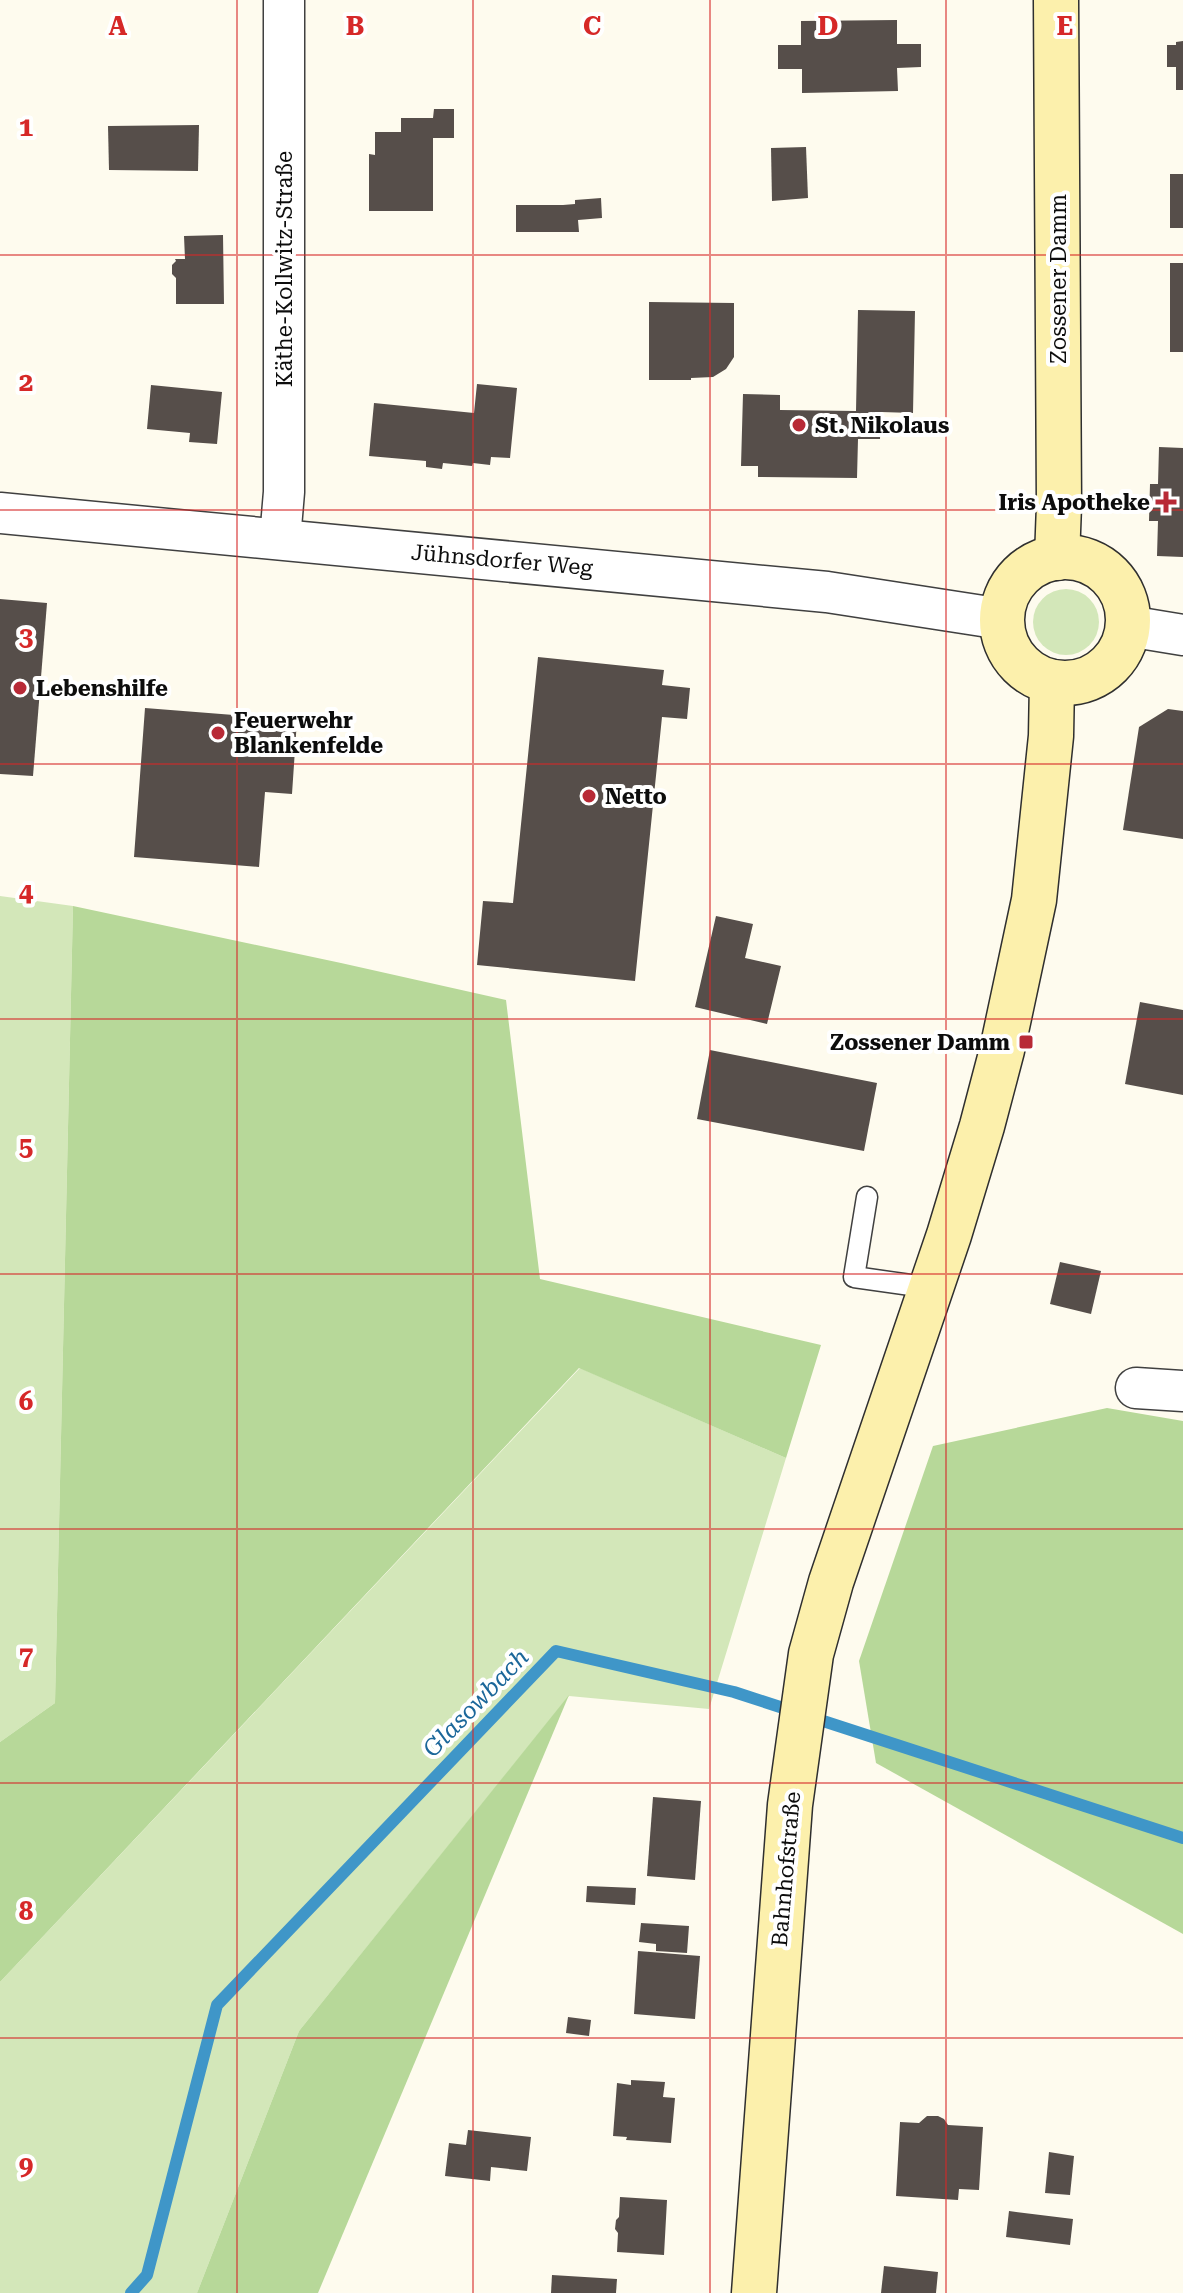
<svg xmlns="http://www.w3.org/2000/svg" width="1183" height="2293" font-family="'Roboto Serif',serif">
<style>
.green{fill:#d3e7b9}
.forest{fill:#b7d899}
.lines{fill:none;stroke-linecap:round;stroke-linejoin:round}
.stream{stroke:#3f96c8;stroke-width:12}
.building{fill:#564e4a}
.lane-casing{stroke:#404040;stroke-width:23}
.street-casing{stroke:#404040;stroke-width:43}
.secondary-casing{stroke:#2f2f2f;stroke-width:47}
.lane{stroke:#fff;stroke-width:20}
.street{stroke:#fff;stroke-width:40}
.secondary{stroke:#fcf0ac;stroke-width:44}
.grid{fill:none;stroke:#d62828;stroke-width:2;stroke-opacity:0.55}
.poi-dot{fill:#b82a36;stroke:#fff;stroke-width:3}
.labels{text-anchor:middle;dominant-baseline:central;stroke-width:8;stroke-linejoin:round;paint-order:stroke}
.street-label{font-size:22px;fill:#0d0d0d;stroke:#fff}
.poi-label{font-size:22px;font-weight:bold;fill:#0d0d0d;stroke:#fff;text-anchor:start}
.water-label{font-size:24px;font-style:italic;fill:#1b679a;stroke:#fff}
.grid-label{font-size:26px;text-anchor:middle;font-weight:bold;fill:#d62828;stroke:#fff;stroke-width:8;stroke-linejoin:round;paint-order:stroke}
</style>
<rect width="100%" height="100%" fill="#fefbee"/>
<g class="green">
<circle cx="1066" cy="622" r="33"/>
<polygon points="0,896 73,906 55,1703 0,1742"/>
<polygon points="580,1368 786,1458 709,1709 569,1696 299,2031 197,2293 0,2293 0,1982"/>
</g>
<g class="forest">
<polygon points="73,906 341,963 506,1000 540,1279 821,1345 786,1458 579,1368 0,1982 0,1742 55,1703"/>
<polygon points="1107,1408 1183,1421 1183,1934 876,1763 859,1661 933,1446"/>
<polygon points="569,1695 318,2293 197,2293 299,2031"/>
</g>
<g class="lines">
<polyline class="stream" points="131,2293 147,2275 217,2005 556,1651 734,1692 1183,1838"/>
</g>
<g class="building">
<polygon points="897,20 897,44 921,44 921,67 897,68 898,91 802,93 802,69 778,69 778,45 801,45 801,21"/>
<polygon points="1183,41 1183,90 1176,90 1176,67 1167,67 1167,45 1176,45 1176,42"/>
<polygon points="434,109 454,109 454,138 433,138 433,211 369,211 369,154 375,155 375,132 401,132 401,118 433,118"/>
<polygon points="199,125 198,171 109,170 108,126"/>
<polygon points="806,147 808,198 772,201 771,148"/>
<rect x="1170" y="174" width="13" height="54"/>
<polygon points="601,198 602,218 578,220 579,232 516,232 516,205 563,205 575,204 575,200"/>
<polygon points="223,235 224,304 176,304 176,278 172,274 172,265 176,261 175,259 185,259 184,236"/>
<rect x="1170" y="263" width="13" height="89"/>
<polygon points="649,302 734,303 734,357 726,369 713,377 691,378 691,380 649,380"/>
<polygon points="858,310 915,311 913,413 881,412 880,439 858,439 857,478 758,477 758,466 741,466 743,394 780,395 780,410 856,411"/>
<polygon points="477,384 517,388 510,458 491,457 490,465 473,463 472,466 443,463 442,469 426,467 426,461 369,456 374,403 474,413"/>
<polygon points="151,385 222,392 217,444 189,442 190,433 147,429"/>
<polygon points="1159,447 1183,448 1183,557 1157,556 1158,521 1149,521 1150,484 1158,484"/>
<polygon points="0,599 47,603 33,776 0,774"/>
<polygon points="538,657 664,670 662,685 690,688 687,719 662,717 635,981 477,965 483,901 513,903"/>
<polygon points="145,708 297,720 292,794 265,792 259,867 134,857"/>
<polygon points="1168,709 1183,711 1183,839 1123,830 1139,727"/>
<polygon points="716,916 753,924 745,958 781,966 767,1024 695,1007"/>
<polygon points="1140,1002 1183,1010 1183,1095 1125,1084"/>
<polygon points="710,1050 877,1083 864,1151 697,1119"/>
<polygon points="1060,1262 1101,1271 1091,1314 1050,1304"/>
<polygon points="653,1797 701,1801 695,1880 647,1876"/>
<polygon points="587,1886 636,1888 635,1905 586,1902"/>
<polygon points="641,1923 689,1926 687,1953 656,1951 656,1944 639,1942"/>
<polygon points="638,1951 700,1956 695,2019 634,2014"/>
<polygon points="568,2017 591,2020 589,2036 566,2033"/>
<polygon points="631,2080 665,2082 663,2097 675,2098 671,2143 626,2140 627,2137 613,2136 617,2083 631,2085"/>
<polygon points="927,2116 938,2116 944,2119 948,2125 983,2127 979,2190 959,2189 958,2200 896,2196 900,2122 919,2123"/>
<polygon points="468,2130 531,2137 527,2171 491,2167 490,2181 445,2176 449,2143 466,2145"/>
<polygon points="1049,2152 1074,2156 1070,2195 1045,2193"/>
<polygon points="620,2197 667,2200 664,2255 617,2252 618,2233 615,2229 616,2220 619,2217"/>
<polygon points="1009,2211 1073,2219 1070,2245 1006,2237"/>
<polygon points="884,2266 938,2272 936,2293 881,2293"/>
<polygon points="552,2275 617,2279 616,2293 551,2293"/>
</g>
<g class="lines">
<g class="lane-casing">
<polyline id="lane" points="867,1197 854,1277 932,1288"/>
</g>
<g class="street-casing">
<g id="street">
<polyline points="0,513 827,592 1002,619"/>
<polyline points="280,539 284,492 284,0"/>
<polyline points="1128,626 1183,635"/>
<polyline points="1136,1388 1183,1391"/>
</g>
</g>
<g class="secondary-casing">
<g id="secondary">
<polyline points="1056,0 1059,505 1057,558"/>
<circle cx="1065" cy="620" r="63"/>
<polyline points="754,2293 790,1805 811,1654 831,1582 949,1235 982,1126 1002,1050 1034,900 1051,736 1052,682"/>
</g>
</g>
<use href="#lane" class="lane"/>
<use href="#street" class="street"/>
<use href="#secondary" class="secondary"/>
</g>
<path class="grid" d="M237,0V2293M473,0V2293M710,0V2293M946,0V2293M0,255H1183M0,510H1183M0,764H1183M0,1019H1183M0,1274H1183M0,1529H1183M0,1783H1183M0,2038H1183"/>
<g class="poi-dot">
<circle cx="799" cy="425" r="8"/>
<path d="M1162 490h8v8h8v8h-8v8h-8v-8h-8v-8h8z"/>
<circle cx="20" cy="688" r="8"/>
<circle cx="218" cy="733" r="8"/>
<circle cx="589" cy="796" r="8"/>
<rect x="1018" y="1034" width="16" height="16" rx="4"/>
</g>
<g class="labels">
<g class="street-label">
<text transform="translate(284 269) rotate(-90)">Käthe-Kollwitz-Straße</text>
<text transform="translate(1058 279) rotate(-90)">Zossener Damm</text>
<text transform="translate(502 560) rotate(5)">Jühnsdorfer Weg</text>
<text transform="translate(786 1869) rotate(-85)">Bahnhofstraße</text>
</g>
<g class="poi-label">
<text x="815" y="425">St. Nikolaus</text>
<text x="1150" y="502" text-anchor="end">Iris Apotheke</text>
<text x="36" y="688">Lebenshilfe</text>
<text x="234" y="720">Feuerwehr<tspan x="234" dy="25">Blankenfelde</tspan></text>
<text x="605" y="796">Netto</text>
<text x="1010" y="1042" text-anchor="end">Zossener Damm</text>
</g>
<g class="water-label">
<text transform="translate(476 1703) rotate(-46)">Glasowbach</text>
</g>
</g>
<g class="grid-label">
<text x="118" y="35">A</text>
<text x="355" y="35">B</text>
<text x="592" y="35">C</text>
<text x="828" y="35">D</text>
<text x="1065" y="35">E</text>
<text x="26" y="136">1</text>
<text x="26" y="391">2</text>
<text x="26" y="646">3</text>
<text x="26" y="901">4</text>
<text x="26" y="1156">5</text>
<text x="26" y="1410">6</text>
<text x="26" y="1665">7</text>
<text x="26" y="1920">8</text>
<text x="26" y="2175">9</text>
</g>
</svg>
